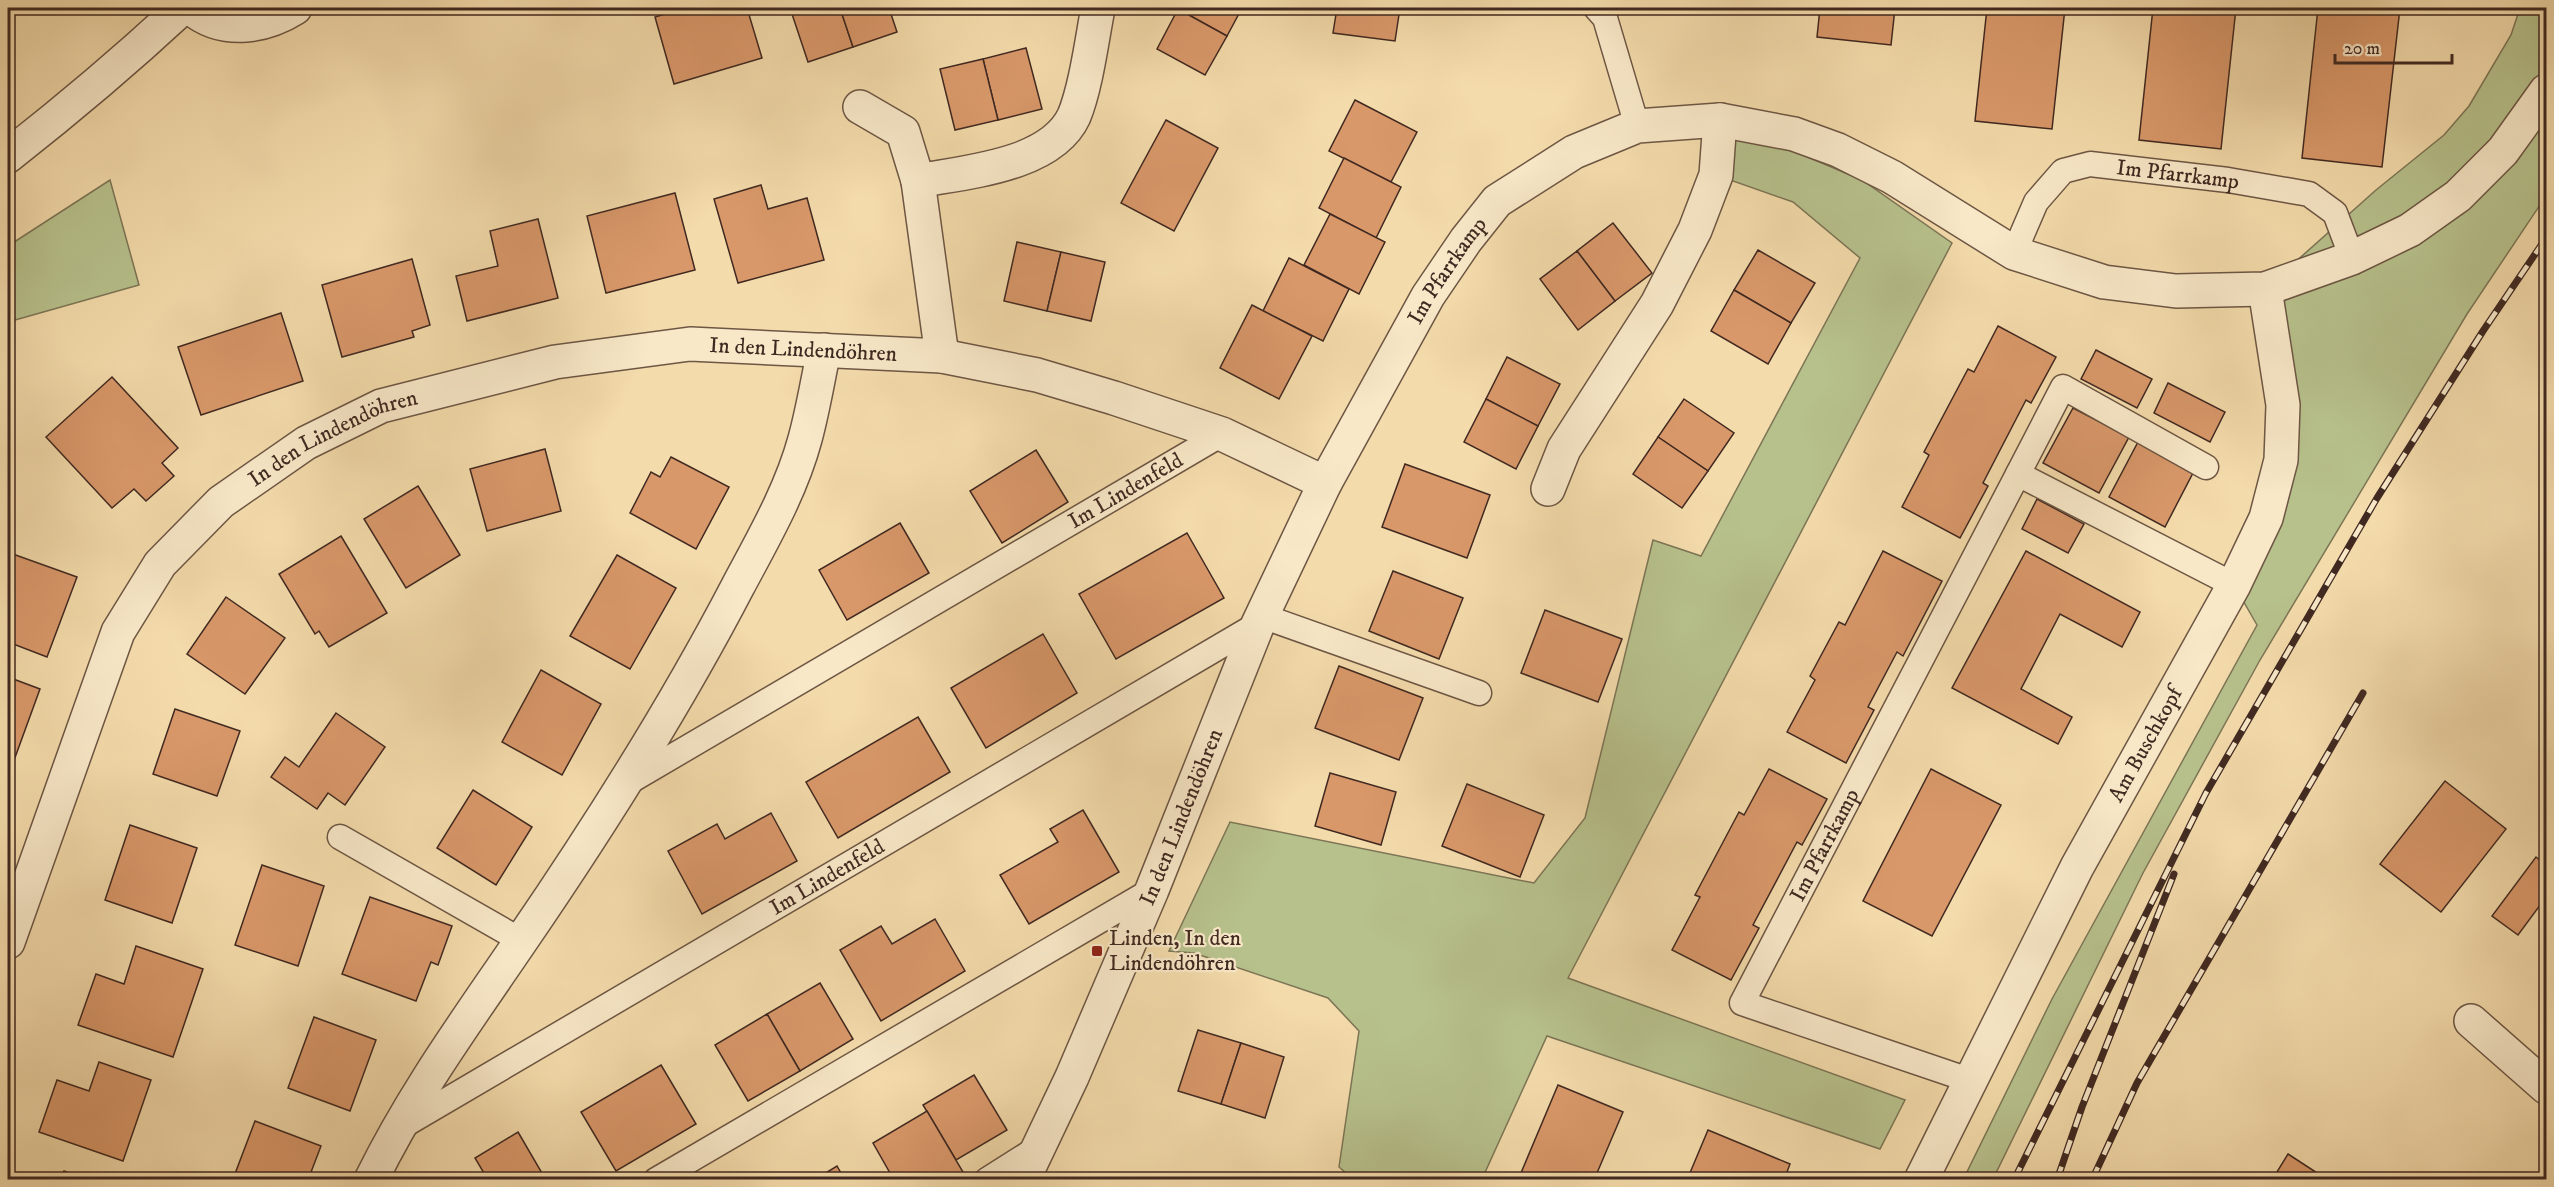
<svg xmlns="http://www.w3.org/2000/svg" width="2554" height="1187" font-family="'IM FELL DW Pica',serif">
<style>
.green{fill:#b7c18c;stroke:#7c7556;stroke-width:1.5}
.building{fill:#d9986a;stroke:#402921;stroke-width:1.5}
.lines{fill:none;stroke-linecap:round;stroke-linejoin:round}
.service-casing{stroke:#6d5644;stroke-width:27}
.minor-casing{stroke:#6d5644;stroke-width:36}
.tertiary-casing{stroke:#6d5644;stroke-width:36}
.service{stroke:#f8e8c8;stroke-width:24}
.minor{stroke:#f8e8c8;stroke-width:33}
.tertiary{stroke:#f8e8c8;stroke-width:33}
.rail-casing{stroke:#402921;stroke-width:7}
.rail{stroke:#f8e8c8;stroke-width:4.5;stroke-dasharray:14;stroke-linecap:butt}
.poi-dot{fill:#8f2418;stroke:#f8e8c8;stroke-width:2}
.labels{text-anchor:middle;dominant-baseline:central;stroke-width:4.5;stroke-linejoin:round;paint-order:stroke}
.street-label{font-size:22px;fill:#402921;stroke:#f8e8c8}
.poi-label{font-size:22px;fill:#402921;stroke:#f8e8c8;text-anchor:start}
</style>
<rect width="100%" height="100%" fill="#f4dbab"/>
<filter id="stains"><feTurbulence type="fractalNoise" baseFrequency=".00333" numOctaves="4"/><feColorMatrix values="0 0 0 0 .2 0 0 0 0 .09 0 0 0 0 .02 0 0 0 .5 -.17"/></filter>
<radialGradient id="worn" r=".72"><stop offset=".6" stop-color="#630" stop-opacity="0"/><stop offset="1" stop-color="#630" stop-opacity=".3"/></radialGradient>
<g class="green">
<polygon points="2520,8 2546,8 2546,196 2467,314 2260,660 2143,873 1993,1179 1963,1180 2052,999 2257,625 2234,585 2280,462 2265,289 2376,190 2444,135 2469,106 2511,35"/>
<polygon points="1720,120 1862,180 1952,243 1568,978 1905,1100 1880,1149 1547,1036 1482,1179 1353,1179 1339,1167 1359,1031 1328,998 1194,953 1169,951 1230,822 1534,883 1585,818 1653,540 1701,556 1860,258 1793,202 1716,175"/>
<polygon points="110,180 139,285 8,322 8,246"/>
</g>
<g class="building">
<polygon points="685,8 747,8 762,58 674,84 655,17"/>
<polygon points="790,8 840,8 853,47 808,62"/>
<polygon points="840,8 889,8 897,32 853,47"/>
<polygon points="1179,8 1242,8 1227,36 1178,9"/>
<polygon points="1337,8 1400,8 1395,41 1333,33"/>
<polygon points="1820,8 1895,8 1891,45 1817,37"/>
<polygon points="1987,8 2065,8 2052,129 1975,121"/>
<polygon points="2153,8 2236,8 2221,149 2139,140"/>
<polygon points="2318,8 2400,8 2382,167 2302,158"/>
<polygon points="1178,9 1227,36 1205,75 1157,49"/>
<polygon points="1026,48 1042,109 998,120 983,59"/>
<polygon points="983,59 998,120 955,130 940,69"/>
<polygon points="1355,100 1417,132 1391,182 1329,151"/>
<polygon points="1166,120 1218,148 1174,231 1121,203"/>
<polygon points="1344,158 1401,187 1376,238 1319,208"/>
<polygon points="761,185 768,209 807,198 824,260 738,283 714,199"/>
<polygon points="675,193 695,270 606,293 587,216"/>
<polygon points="1330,214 1385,242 1359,294 1304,265"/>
<polygon points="538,219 558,298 467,321 456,276 498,266 490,231"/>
<polygon points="1613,223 1652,273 1615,301 1577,251"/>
<polygon points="1017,242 1061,252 1047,311 1004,301"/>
<polygon points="1758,250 1815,283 1791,323 1734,290"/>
<polygon points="1577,251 1615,301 1578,330 1540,279"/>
<polygon points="1061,252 1105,262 1091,321 1047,311"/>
<polygon points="1289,258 1349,289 1323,341 1263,311"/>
<polygon points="412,259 430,325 412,331 414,337 342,357 322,285"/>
<polygon points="1734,290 1791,323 1768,364 1711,331"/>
<polygon points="1252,305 1312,336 1279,399 1220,368"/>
<polygon points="281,313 303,381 201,415 178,347"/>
<polygon points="1998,326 2056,357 2031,403 2026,400 1983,483 1988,486 1960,538 1902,507 1929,455 1924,452 1968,369 1974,372"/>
<polygon points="2096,350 2152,379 2137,408 2081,379"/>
<polygon points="1507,357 1560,384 1538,426 1486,399"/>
<polygon points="112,377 178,448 162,463 174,476 146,501 134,489 112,508 46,437"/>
<polygon points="2168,383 2225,412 2210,442 2154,413"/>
<polygon points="1486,399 1538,426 1516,469 1464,442"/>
<polygon points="1684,399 1734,433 1708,471 1658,437"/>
<polygon points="2073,408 2129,437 2099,493 2043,463"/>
<polygon points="1658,437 1708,471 1682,508 1633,474"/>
<polygon points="2138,442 2194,471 2165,527 2109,497"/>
<polygon points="545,449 561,511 487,531 470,469"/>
<polygon points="1036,450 1068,502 1002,543 970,491"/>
<polygon points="671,457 729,487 696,549 630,513 651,472 660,477"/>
<polygon points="1405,464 1490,495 1467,558 1382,527"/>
<polygon points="418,486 460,555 406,588 364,519"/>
<polygon points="2037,499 2084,524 2068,553 2022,529"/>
<polygon points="900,523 929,573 847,620 819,570"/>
<polygon points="1187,533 1224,598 1116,659 1079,594"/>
<polygon points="341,536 387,613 329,647 319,631 315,634 279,574"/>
<polygon points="1883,551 1942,581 1903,656 1897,652 1868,707 1874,710 1846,763 1787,732 1815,680 1810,676 1839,622 1845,625"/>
<polygon points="2026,551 2140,612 2122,647 2060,614 2021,689 2072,717 2058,744 1952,688"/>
<polygon points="10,553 77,577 47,657 8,642 8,561"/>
<polygon points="617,555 676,588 630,669 570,636"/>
<polygon points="1393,571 1463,598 1439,659 1369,631"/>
<polygon points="226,597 285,638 245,694 187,654"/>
<polygon points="1545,610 1622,639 1598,702 1521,673"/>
<polygon points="1043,634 1077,693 986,748 951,688"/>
<polygon points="1339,666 1423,698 1399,760 1315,728"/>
<polygon points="541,670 601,704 562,775 502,742"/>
<polygon points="8,677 40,689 9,774 8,773"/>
<polygon points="175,709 240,731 217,796 153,774"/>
<polygon points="336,713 385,747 345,805 328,793 317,809 271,777 285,757 299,767"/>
<polygon points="918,717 950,772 838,838 806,782"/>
<polygon points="1769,769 1827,799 1802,845 1797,842 1753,925 1759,928 1731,980 1672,950 1700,897 1695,895 1739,812 1744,815"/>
<polygon points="1931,769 2001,805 1932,936 1863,901"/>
<polygon points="1330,773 1396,792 1381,845 1315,826"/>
<polygon points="2445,781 2506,829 2441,912 2380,864"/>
<polygon points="1467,784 1544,815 1520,877 1442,846"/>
<polygon points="473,790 532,827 496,885 437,848"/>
<polygon points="1083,810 1119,872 1029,924 1000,875 1058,842 1050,829"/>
<polygon points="771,813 797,861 702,914 668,851 717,824 725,839"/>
<polygon points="130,825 197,848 172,923 105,900"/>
<polygon points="2536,857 2546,865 2546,897 2518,935 2492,916"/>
<polygon points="262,865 324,886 298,966 235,945"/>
<polygon points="370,897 452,926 438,965 431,962 416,1001 342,974"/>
<polygon points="935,919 965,971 881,1021 840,950 881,926 892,944"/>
<polygon points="136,946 203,969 173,1057 78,1025 96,974 124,984"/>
<polygon points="820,983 853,1039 800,1071 767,1014"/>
<polygon points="767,1014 800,1071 748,1101 715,1045"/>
<polygon points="314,1017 376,1040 350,1111 288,1088"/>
<polygon points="1198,1030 1241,1043 1221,1104 1178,1091"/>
<polygon points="1241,1043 1284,1057 1265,1118 1221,1104"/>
<polygon points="99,1062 151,1080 123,1161 39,1132 57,1080 89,1091"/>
<polygon points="661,1065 696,1124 616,1171 581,1112"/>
<polygon points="974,1075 1007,1130 956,1160 923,1105"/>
<polygon points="1558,1085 1623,1112 1594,1180 1518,1180"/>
<polygon points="927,1111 963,1172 950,1180 894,1180 873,1143"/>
<polygon points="255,1121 321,1146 308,1180 233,1179"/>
<polygon points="1708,1130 1790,1164 1784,1180 1687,1180"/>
<polygon points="518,1132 546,1180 488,1180 475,1158"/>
<polygon points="2288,1154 2328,1180 2272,1180"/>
<polygon points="837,1166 845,1180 814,1180"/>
<polygon points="64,1171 88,1180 61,1180"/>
</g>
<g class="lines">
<g class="service-casing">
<g id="service">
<polyline points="1596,8 1605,18 1637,126"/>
<path id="s1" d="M2014,253L2036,202L2063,171L2090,164L2228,180L2309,194L2335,213L2352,258"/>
<polyline points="2206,467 2063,387 2018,474 2234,585"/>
<polyline points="1262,616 1479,693"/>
<path id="s2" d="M627,783L1222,434"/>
<polyline points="340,837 522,941"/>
<path id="s3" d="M1969,1080L1742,1003L2018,474"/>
<path id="s4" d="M401,1127L1258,624"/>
<polyline points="656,1180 1152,890"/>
<polyline points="987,1180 1039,1147"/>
</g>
</g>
<g class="minor-casing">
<g id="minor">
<polyline points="860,107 903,132 918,181 942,356"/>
<path d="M918,181C965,172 1051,166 1074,116C1086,87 1092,39 1098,8"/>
<polyline points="1548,489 1564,449 1657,304 1695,230 1716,175 1720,120"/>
<path id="s5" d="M8,942L118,632L160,564L221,502L306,443L381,406L555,362L690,344L942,356L1037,375L1114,398L1222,434L1325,483"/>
<polyline points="2471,1021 2546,1087"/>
<path d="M371,1180C413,1094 468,1019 521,941C599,827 674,709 738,586C763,539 791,491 805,439C813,410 818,379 824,350"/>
<path id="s6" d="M1023,1180L1072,1077L1152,890L1258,624L1325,483L1428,296L1466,240L1497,201L1574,152L1637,126L1720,120L1794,134L1838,150L1892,177L2014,253L2104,282L2176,291L2265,289L2352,258L2410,230L2458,196L2503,151L2546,91"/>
<path id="s7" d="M1921,1180L2077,867L2234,585L2266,518L2281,460L2283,405L2265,289"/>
</g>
</g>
<g class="tertiary-casing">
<g id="tertiary">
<path d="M191,8C222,34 263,28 295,8"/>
<path d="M8,156C68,109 126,60 182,8"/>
</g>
</g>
<use href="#service" class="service"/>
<use href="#minor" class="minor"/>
<use href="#tertiary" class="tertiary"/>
<g class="rail-casing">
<g id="rail">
<polyline points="2014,1180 2206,793 2377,498 2483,331 2546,238"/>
<polyline points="2057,1180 2082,1107 2174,874"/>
<polyline points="2092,1180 2137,1083 2363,693"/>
</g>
</g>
<use href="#rail" class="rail"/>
</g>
<rect class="poi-dot" x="1091" y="945" width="12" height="12" rx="3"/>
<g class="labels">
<g class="street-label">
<text stroke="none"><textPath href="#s1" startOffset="213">Im Pfarrkamp</textPath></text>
<text stroke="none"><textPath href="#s6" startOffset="1005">Im Pfarrkamp</textPath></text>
<text stroke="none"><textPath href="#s5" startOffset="1112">In den Lindendöhren</textPath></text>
<text stroke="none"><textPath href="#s5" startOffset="626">In den Lindendöhren</textPath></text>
<text stroke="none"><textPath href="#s2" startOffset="578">Im Lindenfeld</textPath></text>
<text stroke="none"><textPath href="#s7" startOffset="490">Am Buschkopf</textPath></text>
<text stroke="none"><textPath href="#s6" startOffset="396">In den Lindendöhren</textPath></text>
<text stroke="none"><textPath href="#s3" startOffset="418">Im Pfarrkamp</textPath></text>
<text stroke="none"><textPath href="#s4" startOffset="494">Im Lindenfeld</textPath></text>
</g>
<g class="poi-label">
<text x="1109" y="938">Linden, In den<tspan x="1109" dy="25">Lindendöhren</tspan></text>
</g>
</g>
<rect width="2554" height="1187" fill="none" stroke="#f4dbab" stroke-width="30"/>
<rect x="9" y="9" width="2536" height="1169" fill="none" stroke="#402921" stroke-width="3"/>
<rect x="15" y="15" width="2524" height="1157" fill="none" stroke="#402921" stroke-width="1.5"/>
<path d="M2335 54v9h117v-9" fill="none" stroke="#402921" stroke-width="3"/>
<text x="2344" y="54" font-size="18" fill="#402921" stroke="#f8e8c8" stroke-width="4.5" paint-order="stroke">20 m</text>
<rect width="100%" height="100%" filter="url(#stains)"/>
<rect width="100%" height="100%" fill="url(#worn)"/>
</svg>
